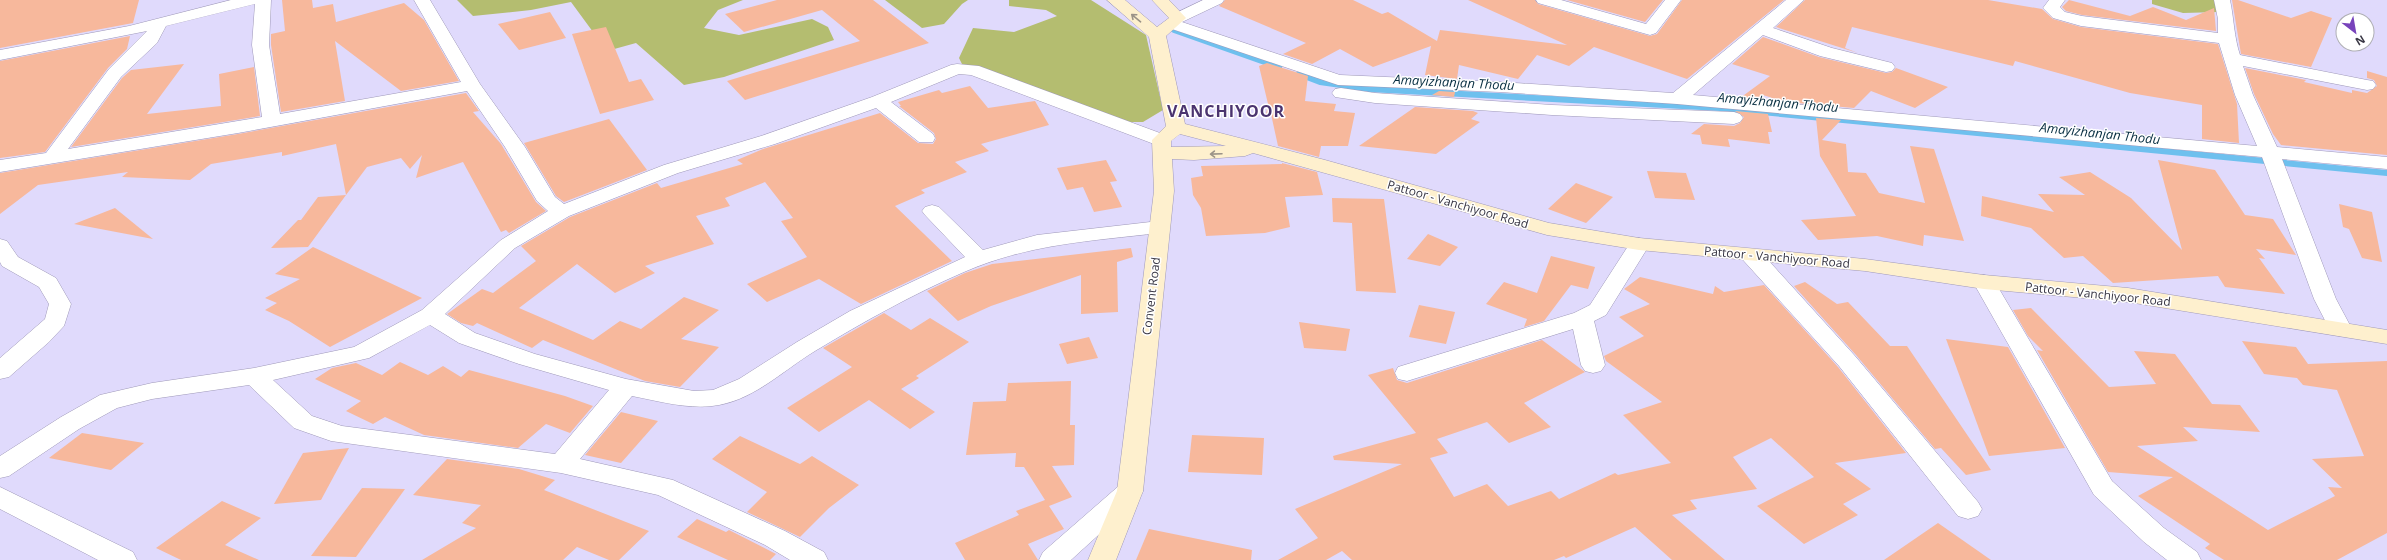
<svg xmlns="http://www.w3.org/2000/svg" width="2387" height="560" font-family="'Open Sans',sans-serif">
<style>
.green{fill:#b4bd70}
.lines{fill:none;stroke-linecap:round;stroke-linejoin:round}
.stream{stroke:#6ec0ee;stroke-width:6}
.building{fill:#f7b89c}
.street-casing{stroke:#9f99b9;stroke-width:1}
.secondary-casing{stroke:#9f99b9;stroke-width:1}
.street{fill:#fff;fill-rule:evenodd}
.secondary{fill:#fef0ce;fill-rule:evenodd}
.oneway{stroke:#9b9388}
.labels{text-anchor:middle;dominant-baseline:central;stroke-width:3;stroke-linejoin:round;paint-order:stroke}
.street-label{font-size:12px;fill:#383643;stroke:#fff}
.water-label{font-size:13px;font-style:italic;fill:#062d40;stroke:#fff}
.district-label{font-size:16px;font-weight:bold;letter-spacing:1px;fill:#4b346f;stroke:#fff}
</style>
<rect width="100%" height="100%" fill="#e0dafc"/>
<g class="green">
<polygon points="457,0 743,0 718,10 704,28 739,35 812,19 828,27 834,40 724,77 684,85 636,43 607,51 571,2 531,10 473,16"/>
<polygon points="885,0 968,0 962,4 944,24 922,28"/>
<polygon points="1009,0 1091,0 1146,35 1163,110 1143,122 1128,122 966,72 959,58 973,28 1014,32 1057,16 1046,10 1009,6"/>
<polygon points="2152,0 2217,0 2219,12 2183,13 2152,4"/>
</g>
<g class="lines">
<g class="stream">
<polyline points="1174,30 1279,67"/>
<polyline points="1299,74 1320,82 1369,89 1720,108 2387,173"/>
</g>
</g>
<g class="building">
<polygon points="0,0 139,0 133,23 0,48"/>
<polygon points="282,0 312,0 313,8 333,4 336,22 404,3 424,20 459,81 401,91 335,41 345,101 281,112 271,45 271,34 285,31"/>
<polygon points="777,0 873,0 929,43 745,100 727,81 860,41 822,10 744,32 725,14"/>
<polygon points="1225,0 1353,0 1382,14 1388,12 1437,41 1440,30 1567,45 1468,0 1535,0 1538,4 1650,36 1657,34 1682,0 1784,0 1687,79 1594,47 1569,66 1537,55 1518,79 1459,65 1457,79 1425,75 1431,46 1373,67 1340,49 1312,64 1283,54 1306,43 1219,6"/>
<polygon points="1567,0 1663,0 1645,22"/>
<polygon points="1805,0 1988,0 2042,9 2053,19 2081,27 2218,44 2237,104 2239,143 2202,139 2202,105 2130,93 2015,61 2013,66 1852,27 1845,48 1858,53 1776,27"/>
<polygon points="2069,0 2130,16 2153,7 2186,20 2214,8 2216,31 2082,15 2066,11 2062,7"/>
<polygon points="2232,0 2238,0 2291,18 2311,11 2332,18 2311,67 2241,54"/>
<polygon points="550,12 566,38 519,50 498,24"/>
<polygon points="606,27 629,82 641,79 654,100 600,114 572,34"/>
<polygon points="130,36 127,49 108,68 45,152 0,158 0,61"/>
<polygon points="1763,37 1819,57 1886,73 1892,72 1896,68 1948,87 1915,108 1871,91 1854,108 1785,102 1763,95 1764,100 1740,98 1770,76 1732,64"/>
<polygon points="1267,63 1308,76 1305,101 1336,104 1334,111 1355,113 1348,146 1321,146 1319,157 1278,146 1271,114 1266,114 1268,104 1259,66"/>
<polygon points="184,64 147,114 221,106 219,74 254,67 260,116 71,147 122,78 131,70"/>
<polygon points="2245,68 2306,80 2304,82 2352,93 2352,90 2367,93 2377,86 2374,80 2367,78 2367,71 2387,77 2387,155 2281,145 2273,134 2254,94"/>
<polygon points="970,86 988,108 1035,101 1049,125 981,144 989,151 955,162 967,172 921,190 925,193 895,206 952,261 861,304 819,279 767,302 747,284 807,257 781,221 793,218 765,182 725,198 730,206 696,216 714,244 645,266 655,273 615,293 577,264 519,308 593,340 620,321 641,329 684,297 719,310 681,339 719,347 680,387 645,381 543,340 532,348 477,323 473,326 461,323 447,314 482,289 493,293 536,261 521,246 570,217 657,183 661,188 743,164 737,160 763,149 880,113 918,143 933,144 936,139 934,133 899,106 901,106 898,102 939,90 942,93"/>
<polygon points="1439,91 1455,92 1454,97 1432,95"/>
<polygon points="466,93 479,111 473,112 501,144 536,202 546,211 509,233 506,230 501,232 463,162 416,178 422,155 410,169 401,158 367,167 346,195 336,144 282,156 282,152 211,164 190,180 122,177 128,172 38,185 0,214 0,173 238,134"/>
<polygon points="1415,107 1473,111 1478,113 1471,119 1480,122 1436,154 1359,146"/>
<polygon points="1735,111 1768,114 1772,132 1768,132 1770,144 1728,139 1730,147 1702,144 1700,135 1691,134 1704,124 1734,126 1740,123 1744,117"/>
<polygon points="1816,118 1841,120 1822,140 1846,144 1848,172 1866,173 1879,193 1925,203 1910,146 1934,149 1964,241 1924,235 1923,246 1877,236 1818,240 1801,220 1856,216 1820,156"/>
<polygon points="609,119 647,170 564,202 556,196 524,143"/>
<polygon points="1106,160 1117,181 1110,182 1122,207 1094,212 1083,187 1067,190 1057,168"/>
<polygon points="2158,160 2215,170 2245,215 2273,219 2296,255 2256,249 2265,259 2259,258 2285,294 2225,287 2218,276 2113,283 2083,256 2064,258 2031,228 1981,216 1982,196 2054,212 2038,194 2085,195 2059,177 2090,172 2131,198 2182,250"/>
<polygon points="1282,163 1317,172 1323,195 1285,197 1290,227 1265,233 1206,236 1201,208 1193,195 1191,178 1203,176 1201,166 1282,164"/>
<polygon points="1647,171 1686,173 1695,200 1655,198"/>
<polygon points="1576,183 1613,197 1586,223 1548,209"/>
<polygon points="346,195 308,247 271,248 298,220 301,220 318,197"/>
<polygon points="1332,198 1384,199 1396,293 1356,291 1352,223 1333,222"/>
<polygon points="2339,204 2372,212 2382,262 2362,258 2349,229 2343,227"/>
<polygon points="115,208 153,239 74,224"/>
<polygon points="1428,234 1458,247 1440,266 1407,259"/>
<polygon points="313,247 403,289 422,298 330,347 289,321 265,310 277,303 265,298 300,279 275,274"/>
<polygon points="1131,248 1133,257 1117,262 1118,312 1081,314 1081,275 991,306 958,321 927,291 965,273 992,264"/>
<polygon points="1551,256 1595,267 1588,289 1571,285 1544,321 1524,327 1527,319 1486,304 1504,282 1537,293"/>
<polygon points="1640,277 1713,294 1715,286 1724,292 1764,285 1838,367 1906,453 1835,463 1871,489 1843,504 1858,515 1804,544 1757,506 1814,477 1771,438 1733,457 1757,489 1690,500 1697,509 1672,515 1725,560 1672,560 1635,527 1566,558 1564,556 1554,560 1352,560 1342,551 1326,560 1278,560 1318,538 1295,509 1402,464 1334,460 1333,456 1416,433 1368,375 1393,368 1397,380 1407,383 1542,340 1585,372 1524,403 1551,427 1509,443 1487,422 1437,439 1448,453 1430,458 1454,497 1487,484 1508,506 1551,491 1559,499 1615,473 1618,475 1671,463 1623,415 1662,402 1606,361 1604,356 1644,336 1619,317 1650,304 1624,289"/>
<polygon points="1805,282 1837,304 1848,302 1890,346 1907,346 1991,470 1966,475 1941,448 1935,449 1856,355 1794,286"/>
<polygon points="1419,305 1455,312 1446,344 1409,337"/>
<polygon points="2031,308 2109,387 2156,384 2134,351 2175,354 2212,404 2240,405 2260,432 2183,427 2198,441 2137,446 2268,530 2335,496 2328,487 2342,488 2312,459 2364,456 2337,390 2303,385 2297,378 2264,374 2242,341 2296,347 2308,364 2387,361 2387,533 2337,560 2224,560 2205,548 2210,544 2138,496 2173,477 2108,472 2037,350 2043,351 2028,336 2013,310"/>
<polygon points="884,313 911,330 930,318 969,342 916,376 919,378 901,389 935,412 910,429 869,400 819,432 787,408 852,367 823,348"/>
<polygon points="1299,322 1350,329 1346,351 1304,348"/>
<polygon points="1089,337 1098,358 1067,364 1059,344"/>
<polygon points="1946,339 2008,347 2065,448 1989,456"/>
<polygon points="400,362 428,375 443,366 461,377 469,370 565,396 593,406 570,433 546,424 518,448 424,435 385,417 373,424 346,411 361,401 315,379 332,368 356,363 382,375"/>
<polygon points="1071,381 1070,425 1075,425 1074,465 1052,466 1072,497 1049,506 1064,529 1028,544 1038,560 965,560 955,543 1019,515 1016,511 1045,500 1024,467 1015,467 1016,453 966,455 973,402 1006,401 1008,383"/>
<polygon points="621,412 658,421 621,463 585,455"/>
<polygon points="82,433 144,443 111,470 49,458"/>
<polygon points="1192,435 1264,438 1262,475 1188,472"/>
<polygon points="740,436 800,464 812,456 859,485 829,508 800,537 747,512 767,492 712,459"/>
<polygon points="349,448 321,500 274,504 303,453"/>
<polygon points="447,459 519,469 555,480 544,490 649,531 619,560 609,560 577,547 563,560 422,560 476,528 462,523 481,505 413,495"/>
<polygon points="362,488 405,489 356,557 311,556"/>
<polygon points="222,501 261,518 225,545 259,560 181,560 156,548"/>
<polygon points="697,519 726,532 729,530 776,554 770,560 728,560 677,537"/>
<polygon points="1938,523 1991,560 1884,560"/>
<polygon points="1149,529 1252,550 1251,560 1136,560"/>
</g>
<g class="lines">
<g class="street-casing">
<g id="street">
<path d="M231,0H271L269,45L280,114L461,82L414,0H430L480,84L525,147L555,197L564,204L664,165L761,136L872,97L951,65L957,64L979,66L1168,136L1170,140L1168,144H1154L971,75L959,74L891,102L933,134L935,138L933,142H919L876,108L775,144L678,173L569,216L515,248L445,314L475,333L535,354L626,379L694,391L713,390L739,379L797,342L850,311L965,257L925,215L922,211L925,207L932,205L939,207L983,250L1037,235L1159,221L1166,223L1169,227L1166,231L1159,233C1091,241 1028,244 964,272C913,294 863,322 815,351C782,371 752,402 712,406C686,409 658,401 632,396L580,459L673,480L785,531L824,552L828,560H790L765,545L658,495L561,473L331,441L294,428L249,385L152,399L117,408L79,429L9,476L0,478V456L61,417L100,395L152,383L254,368L354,347L422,310L501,240L548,211L537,201L505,147L467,91L238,133L0,172V160L46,153L109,69L147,31L0,60V50L129,26ZM255,4L252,45L262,117L68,149L121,77L157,43L166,26ZM430,325L459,343L519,364L609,390L555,454L342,426L312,416L273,380L369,358Z"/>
<path d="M1203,0H1224L1222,3L1182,22L1340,75L1500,82L1673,93L1786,0H1804L1773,28L1832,48L1892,63L1895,67L1892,71L1886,72L1820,56L1763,35L1693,95L2257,146L2235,95L2219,43L2081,26L2053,18L2043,8L2049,0H2065L2060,7L2065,12L2082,16L2218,33V19L2214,0H2230C2234,19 2234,37 2240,55L2367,80L2373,81L2376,85L2373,89L2367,90L2243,66L2253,95L2277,147L2387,157V169L2282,159L2336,299L2352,329L2348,334L2340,336L2332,334L2314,299L2262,157L1677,104L1500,92L1338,85L1166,27L1164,24L1171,19L1172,15Z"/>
<polygon points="1536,0 1561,0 1646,24 1665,0 1681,0 1656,33 1650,35 1538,3"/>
<polygon points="1341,88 1375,93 1552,105 1734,112 1740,114 1743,118 1740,122 1734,124 1552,115 1375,103 1335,97 1332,93 1335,89"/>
<polygon points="1639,238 1646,240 1650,244 1606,315 1594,321 1605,365 1601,371 1593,373 1585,371 1581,365 1573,329 1407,381 1398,379 1395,373 1398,367 1574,313 1590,305 1632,240"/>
<polygon points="0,239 7,241 18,257 56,278 71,304 64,326 49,342 9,377 0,379 0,358 45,319 49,304 39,287 2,266 0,262"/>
<polygon points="1751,249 1759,250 1855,356 1978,502 1982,509 1978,516 1968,519 1958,516 1839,366 1743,260 1740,255 1743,250"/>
<polygon points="1984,275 1992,277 1995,282 2112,481 2164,528 2197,552 2201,560 2167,560 2144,542 2094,495 1973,282 1976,277"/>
<polygon points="1130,481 1139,484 1143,491 1139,498 1071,560 1039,560 1043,552 1121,484"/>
<polygon points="0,487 133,552 137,560 98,560 0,509"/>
</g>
</g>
<g class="secondary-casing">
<path id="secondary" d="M1107,0H1125L1157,27L1169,18L1152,0H1169L1186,18L1166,36L1185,124L1325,160L1549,223L1639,238L1865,259L1984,275L2128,288L2387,330V344L2128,302L1984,289L1865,271L1639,250L1547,235L1253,153L1245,156L1194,160L1172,159L1174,191L1143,491L1116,560H1088L1117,491L1154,191L1152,140L1166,126L1149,37ZM1180,134L1226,146L1171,147V141Z"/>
</g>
<use href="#street" class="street"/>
<use href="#secondary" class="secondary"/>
</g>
<defs><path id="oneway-shaft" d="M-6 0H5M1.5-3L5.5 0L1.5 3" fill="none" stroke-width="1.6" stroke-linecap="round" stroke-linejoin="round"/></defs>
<g class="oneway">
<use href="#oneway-shaft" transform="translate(1136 18) rotate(-140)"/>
<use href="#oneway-shaft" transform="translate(1216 154) rotate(178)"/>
</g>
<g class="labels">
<g class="street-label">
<text transform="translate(1458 204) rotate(16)">Pattoor - Vanchiyoor Road</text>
<text transform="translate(1777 257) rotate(5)">Pattoor - Vanchiyoor Road</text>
<text transform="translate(2098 294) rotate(6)">Pattoor - Vanchiyoor Road</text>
<text transform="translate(1151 296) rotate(-83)">Convent Road</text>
</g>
<g class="water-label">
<text transform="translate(1454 82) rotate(3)">Amayizhanjan Thodu</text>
<text transform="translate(1778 102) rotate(5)">Amayizhanjan Thodu</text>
<text transform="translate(2100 133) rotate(6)">Amayizhanjan Thodu</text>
</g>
<g class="district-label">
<text x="1226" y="111">VANCHIYOOR</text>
</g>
</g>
<g transform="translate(2355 32) rotate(149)"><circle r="19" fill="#ffffff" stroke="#afafb4"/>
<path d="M0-3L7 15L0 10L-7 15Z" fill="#7843bb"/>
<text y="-6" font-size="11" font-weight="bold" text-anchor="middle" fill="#383643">N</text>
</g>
</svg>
